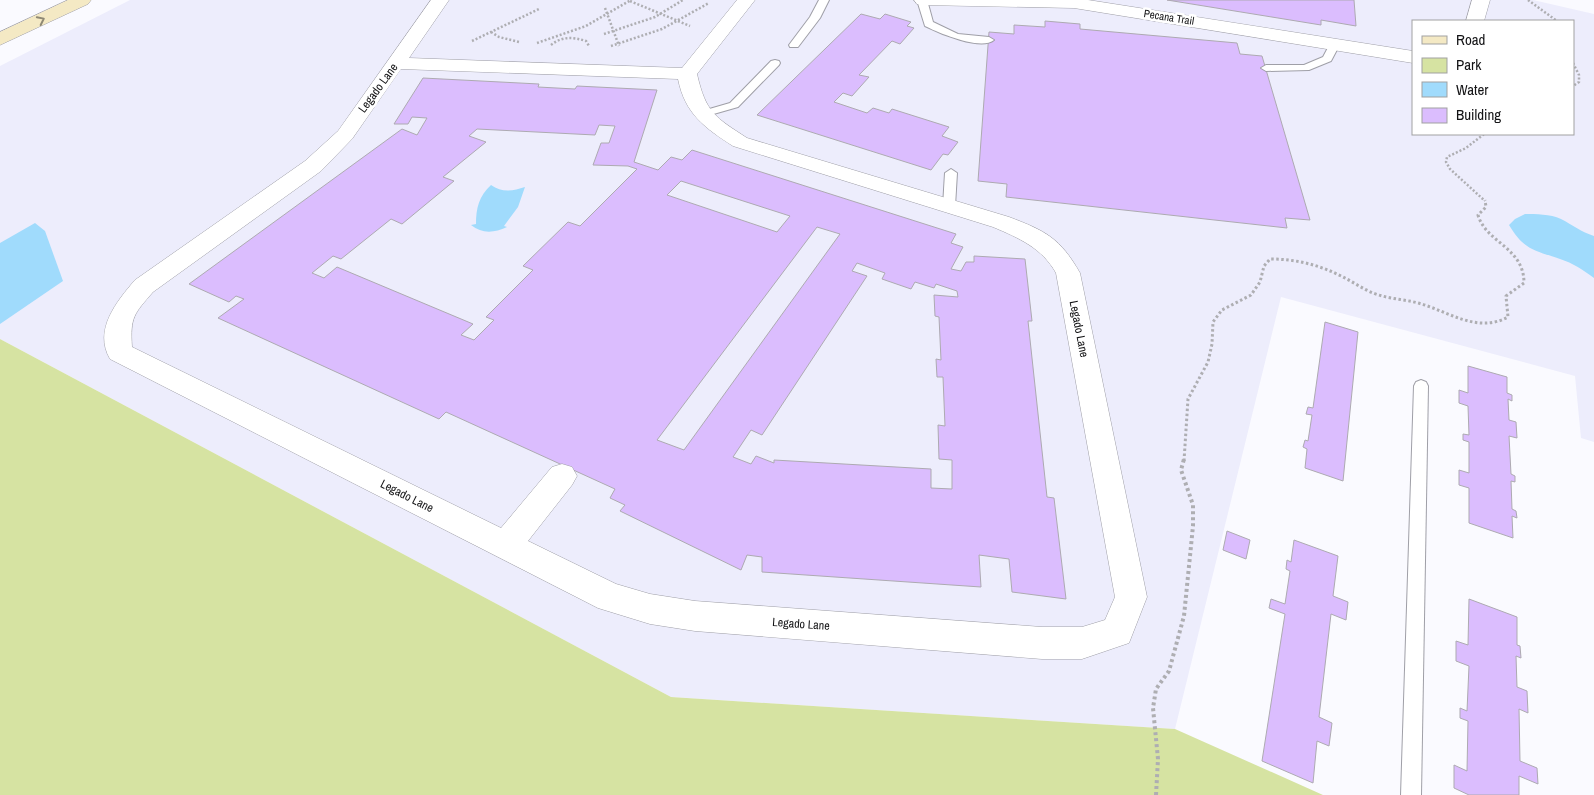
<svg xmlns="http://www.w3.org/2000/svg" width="1594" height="795" font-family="'Archivo Narrow',sans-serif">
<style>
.built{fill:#ededfc;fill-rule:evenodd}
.green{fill:#d6e3a2}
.water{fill:#a0dbfc}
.building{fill:#dbbdfe;stroke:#adaab1;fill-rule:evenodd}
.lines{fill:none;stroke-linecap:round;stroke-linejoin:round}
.lane-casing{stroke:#9f9fa7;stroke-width:2}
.street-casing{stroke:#9f9fa7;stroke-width:1}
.secondary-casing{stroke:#9f9fa7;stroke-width:1}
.path-far2{stroke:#aeaeb2;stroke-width:2.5;stroke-dasharray:2 2;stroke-linecap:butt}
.path-far1{stroke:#aeaeb2;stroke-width:3;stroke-dasharray:2.5 2.5;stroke-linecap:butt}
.path{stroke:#aeaeb2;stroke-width:4;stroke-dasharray:3 3;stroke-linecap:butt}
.lane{fill:#fff;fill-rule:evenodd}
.street{fill:#fff;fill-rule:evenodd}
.secondary{fill:#f4e9c4;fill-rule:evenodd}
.oneway{stroke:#8f8975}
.labels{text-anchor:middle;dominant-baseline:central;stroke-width:5;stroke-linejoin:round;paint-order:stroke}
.far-street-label{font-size:11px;fill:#131315;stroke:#fff}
.street-label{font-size:12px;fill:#131315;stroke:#fff}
</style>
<rect width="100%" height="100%" fill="#fafaff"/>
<path class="built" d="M130,0H1533L1594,14V442L1581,438L1575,376L1281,297L1175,729L671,697L0,339V66ZM1413,21H1573V134H1413Z"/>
<polygon class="green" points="0,339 671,697 1175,729 1323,795 0,795"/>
<g class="water">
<path d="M491,185C502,193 513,191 525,187L518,207L504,226L507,227C494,233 482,234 471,225L476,224C476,208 479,196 491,185Z"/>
<path d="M1525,214C1536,214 1550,214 1561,219C1573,225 1581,232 1594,236V278C1583,270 1573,263 1560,259C1534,250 1524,250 1509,225L1515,219Z"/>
<polygon points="35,223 45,231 63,281 0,324 0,243"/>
</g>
<g class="building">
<polygon points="1167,0 1354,0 1356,26 1321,20 1321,25"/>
<polygon points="861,14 880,19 885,14 911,22 907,26 914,28 900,44 892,41 859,75 869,77 852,96 843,93 834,102 867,113 873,108 889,113 892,109 949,127 942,136 958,142 948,155 943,154 931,170 757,115"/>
<polygon points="1045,21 1080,24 1080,29 1237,43 1240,54 1262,56 1310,220 1285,218 1287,228 1006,197 1007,184 978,181 989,32 1014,34 1014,25 1045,27"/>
<path d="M423,78L539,84L538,87L575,89L577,86L657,90L634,162L658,170L671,157L682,160L692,150L956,234L951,243L963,247L951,269L961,271L966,262H974V256L1025,259L1032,321H1028L1047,497L1054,498L1066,599L1012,592L1009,559L979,555L981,587L762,572V557L747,555L741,570L620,511L625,505L610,498L615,489L446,412L439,419L218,318L244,299L236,296L229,302L189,284L402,129L417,135L427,118L412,117L408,124H394ZM599,125L615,126L609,143H601L593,165L628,166L637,169L580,226L568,222L523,266L533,270L486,317L494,320L474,340L461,335L473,324L337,267L324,278L312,273L333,256L341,259L391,219L402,224L454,181L443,177L486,142L469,136L477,129L595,135ZM681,181L790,216L777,232L667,195ZM817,227L840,234L684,450L657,440ZM857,263L885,273L882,279L911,289L915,282L934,288L936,284L957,291L958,297L934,295L935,316L939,317L941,360L936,359L937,377H943L945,426L938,425L939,459L952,460V489L931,488V469L774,460V463L756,456L751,464L733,457L751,430L762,435L867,276L852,271Z"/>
<polygon points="1325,322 1358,332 1343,481 1305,468 1307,449 1303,447 1305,440 1308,441 1312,415 1306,414 1308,407 1313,408"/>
<polygon points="1468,366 1507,377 1507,393 1512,395 1512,401 1508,399 1509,420 1516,422 1517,438 1509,436 1511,474 1515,476 1515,482 1511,481 1512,509 1516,511 1517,518 1512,516 1513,538 1469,523 1469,488 1459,485 1459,470 1469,473 1469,442 1463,440 1463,434 1469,435 1468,406 1459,403 1459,390 1468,393"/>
<polygon points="1227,531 1250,540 1246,559 1223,550"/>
<polygon points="1294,540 1338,556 1333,596 1348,602 1346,620 1331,614 1319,717 1332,723 1329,746 1317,741 1313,783 1262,761 1285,614 1269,608 1271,599 1285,604 1290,571 1286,569 1287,560 1291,562"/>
<polygon points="1469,599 1517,617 1517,645 1520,646 1521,658 1516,656 1517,687 1527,691 1528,713 1519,709 1520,761 1537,768 1538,784 1519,776 1519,795 1469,795 1454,788 1454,765 1467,771 1468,721 1460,718 1460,708 1467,711 1469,666 1456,661 1456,641 1468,645"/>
</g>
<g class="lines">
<g class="lane-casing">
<g id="lane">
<polygon points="819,0 829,0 820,18 798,47 790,47 789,45 810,17"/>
<path d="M917,0H927L933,22L958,34L989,37L994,40C981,51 939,33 925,26Z"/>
<polygon points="1335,41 1340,44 1331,61 1309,70 1266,71 1261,68 1266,65 1304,65 1323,57 1331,42"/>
<polygon points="775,60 779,61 780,63 779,65 738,107 703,117 699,116 697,114 699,112 730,103 771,61"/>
<polygon points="951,169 957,173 955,206 949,210 943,206 945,173"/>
<polygon points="1421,380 1426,382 1428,386 1421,795 1401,795 1414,386 1416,382"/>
</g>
</g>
<g class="street-casing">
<g id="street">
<path d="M431,0H449L409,58L682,68L737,0H755L697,74C706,113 715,117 747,138L1009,217C1046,231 1060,238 1080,273L1147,597L1129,643L1082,659H1042L695,631L650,624L598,608L110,359C93,330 117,301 135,280L305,161L338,131ZM401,69L678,79C685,114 705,128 733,146L993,227C1019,238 1042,248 1056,273L1115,597L1105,620L1082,627H1042L695,601L650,594L616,584L528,541L572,485L577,476L572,467L562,464L552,467L501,528L132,347C130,317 134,314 153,292L321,171L352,139Z"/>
<polygon points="914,0 1088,0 1413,51 1413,63 1074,8 923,5 917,4"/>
<polygon points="1472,0 1490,0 1484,21 1466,21"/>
</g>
</g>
<g class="secondary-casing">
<polygon id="secondary" points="68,0 91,0 88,4 0,45 0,32"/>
</g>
<g class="path-far2">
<polyline points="1528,0 1557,21"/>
<polyline points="630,1 690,26"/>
<polyline points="605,8 619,46"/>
<polyline points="491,32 499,37 519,42"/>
<polyline points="604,34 655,17 683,0"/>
<polyline points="472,41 539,9"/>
<polyline points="537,43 586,26 631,0"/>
<path d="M551,45C562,36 573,37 586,41L589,46"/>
<polyline points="611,46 662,29 709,3"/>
<polyline points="1573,63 1579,75 1579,82 1573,86"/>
<polyline points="1484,134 1466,148 1447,157 1446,162 1450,169 1485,201"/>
</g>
<path class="path-far1" d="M1184,461L1188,399L1208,362L1212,344L1213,322L1222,310L1251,295L1260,282L1264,266L1270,259C1296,259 1320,265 1343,277C1353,282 1363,289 1373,293C1388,299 1403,299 1418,303C1448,311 1477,334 1508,317L1506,296L1524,283C1524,247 1486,243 1478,215L1486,207L1485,200"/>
<polyline class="path" points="1156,795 1158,759 1153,708 1156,689 1169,671 1184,616 1193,526 1193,505 1181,470 1184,459"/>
<use href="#lane" class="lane"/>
<use href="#street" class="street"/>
<use href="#secondary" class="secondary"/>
</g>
<defs><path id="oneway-chevron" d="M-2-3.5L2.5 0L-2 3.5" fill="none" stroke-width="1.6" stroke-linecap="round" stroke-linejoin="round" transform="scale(1.25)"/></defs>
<use class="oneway" href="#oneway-chevron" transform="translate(41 20) rotate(-26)"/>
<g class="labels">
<g class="far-street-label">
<text transform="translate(1169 17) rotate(9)">Pecana Trail</text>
</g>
<g class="street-label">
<text transform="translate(378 88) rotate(-54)">Legado Lane</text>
<text transform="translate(1079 329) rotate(79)">Legado Lane</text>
<text transform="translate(407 496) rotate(27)">Legado Lane</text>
<text transform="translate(801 624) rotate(4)">Legado Lane</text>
</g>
</g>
<rect x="1412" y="20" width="162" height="115" fill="#ffffff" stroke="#a1a1a1"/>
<rect x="1422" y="36" width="25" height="8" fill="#f4e9c4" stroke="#a1a1a1"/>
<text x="1456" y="45" font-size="15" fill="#131315">Road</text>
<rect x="1422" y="58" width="25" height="15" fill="#d6e3a2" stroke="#a1a1a1"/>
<text x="1456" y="70" font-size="15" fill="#131315">Park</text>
<rect x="1422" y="82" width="25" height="15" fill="#a0dbfc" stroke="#a1a1a1"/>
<text x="1456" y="95" font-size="15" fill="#131315">Water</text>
<rect x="1422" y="108" width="25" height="15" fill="#dbbdfe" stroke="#a1a1a1"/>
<text x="1456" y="120" font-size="15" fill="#131315">Building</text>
</svg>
